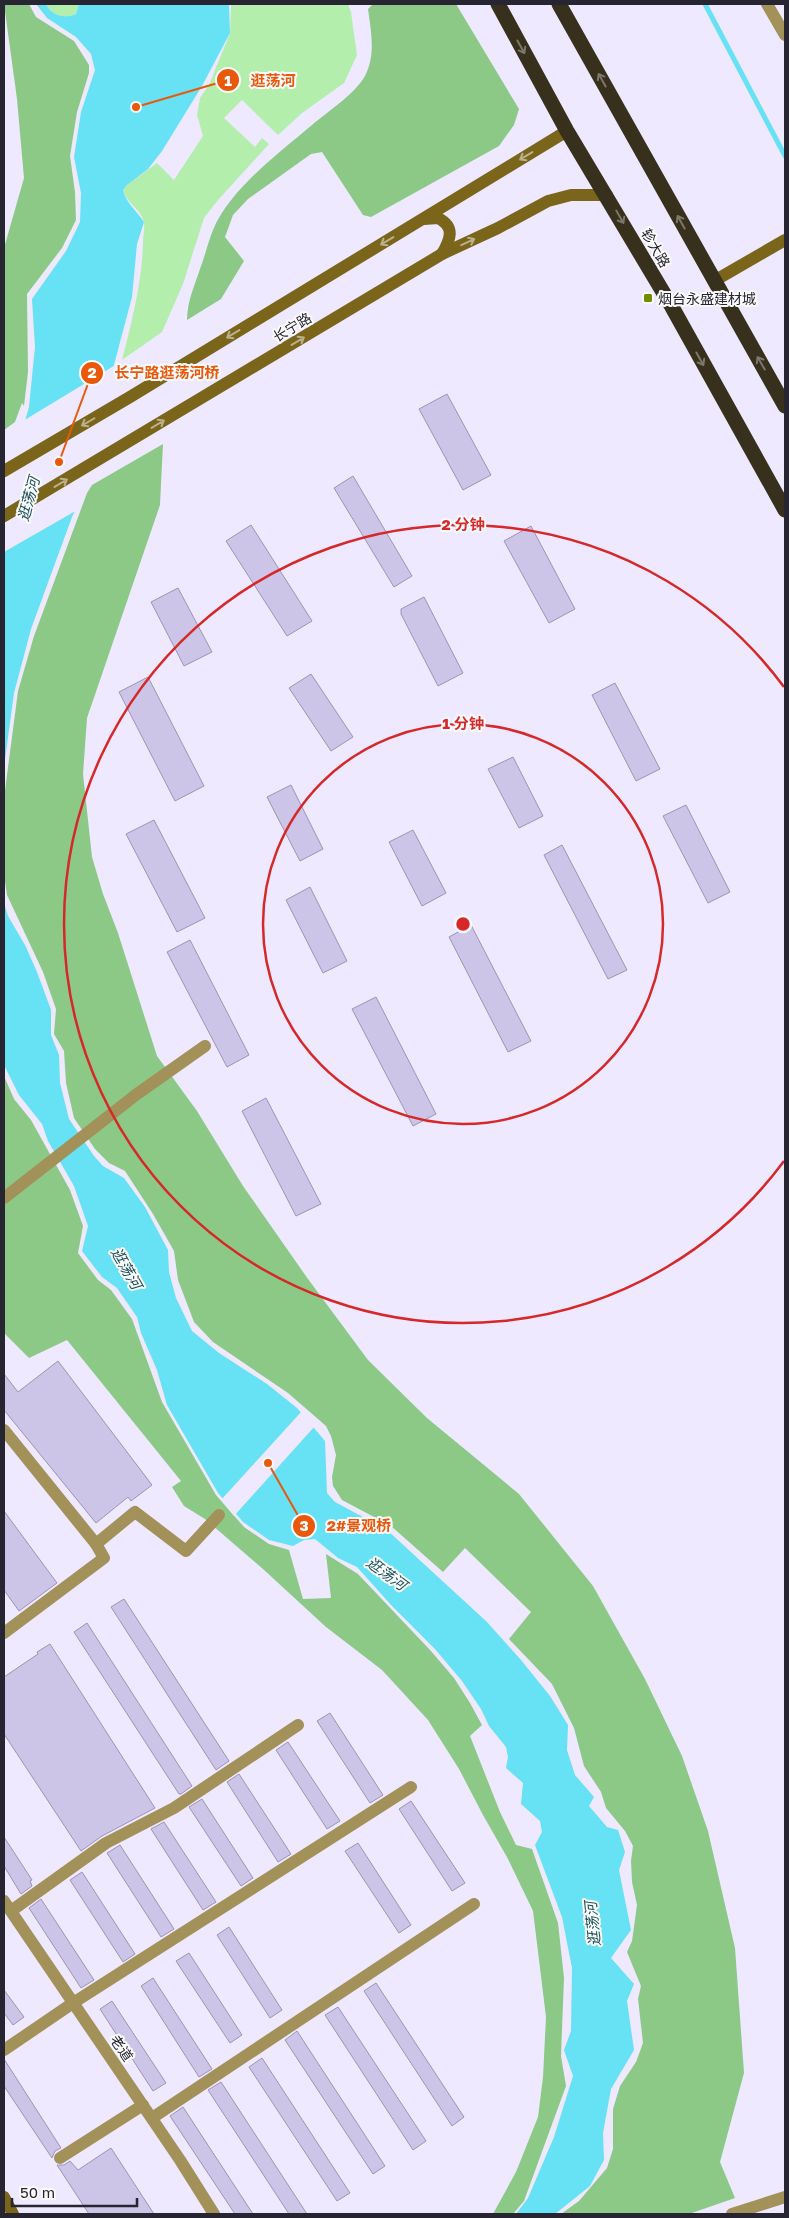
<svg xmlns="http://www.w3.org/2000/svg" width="789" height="2218" font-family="'Golos Text','Noto Sans SC',sans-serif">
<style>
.green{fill:#b3eeac}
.forest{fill:#8cc986}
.water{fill:#67e1f4}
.pier{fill:#eee9ff}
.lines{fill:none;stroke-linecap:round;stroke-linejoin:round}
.stream{stroke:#67e1f4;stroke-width:5}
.building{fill:#cdc5e7;stroke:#9c94b5}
.street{stroke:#a3915a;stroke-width:12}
.secondary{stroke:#7a651b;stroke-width:12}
.highway{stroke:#36301c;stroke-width:15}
.oneway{stroke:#7b776a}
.oneway2{stroke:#bab08a}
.ring{fill:none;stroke:#d62828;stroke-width:2.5}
.poi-dot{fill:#748c00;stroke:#fafafa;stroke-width:2}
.labels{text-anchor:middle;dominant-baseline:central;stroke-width:4;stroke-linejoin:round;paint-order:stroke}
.street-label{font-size:14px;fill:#282532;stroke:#fafafa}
.poi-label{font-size:14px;fill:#282532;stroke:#fafafa;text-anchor:start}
.water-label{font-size:15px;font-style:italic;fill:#1c5159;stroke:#fafafa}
.centre{fill:#d62828;stroke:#fafafa;stroke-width:2.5}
.ring-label{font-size:15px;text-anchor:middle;font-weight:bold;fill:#d62828;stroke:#fafafa;stroke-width:4;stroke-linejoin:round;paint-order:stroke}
.leader{fill:none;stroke:#e8590c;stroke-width:2}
.callout-dot{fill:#e8590c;stroke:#fafafa;stroke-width:2}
.mark-label{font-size:15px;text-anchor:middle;font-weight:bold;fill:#fff}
.callout-label{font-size:15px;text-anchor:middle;font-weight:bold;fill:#e8590c;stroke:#fafafa;stroke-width:4;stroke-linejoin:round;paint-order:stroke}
</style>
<rect width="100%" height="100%" fill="#eee9ff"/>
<g class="green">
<path d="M46,4H79L76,14C64,19 52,16 46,4Z"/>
<path d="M231,4H348L351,12L357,55L344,83L302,113L278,135L242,100L224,118L255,147L262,138L269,144L218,200L204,218L183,284L162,332L122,360C132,321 142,282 143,242C143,236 145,228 144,222C141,209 127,204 123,190L127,185L157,163L174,180L203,136L197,115L200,98L209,85L230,33Z"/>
</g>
<g class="forest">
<polygon points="4,4 29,4 36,17 74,41 89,65 89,73 77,112 70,156 75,192 76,220 62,248 27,294 28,372 24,406 22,403 15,422 4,430 4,248 24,178 17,99"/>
<path d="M373,4H456L519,109L514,125L499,146L371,217L363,215L322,152L311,154L248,199L233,215L225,237L244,261L221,299L187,320C187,302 194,287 200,269C205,256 208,242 213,230C230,189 279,153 312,125C327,112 355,94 365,76C376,55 371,31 368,9Z"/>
<polygon points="163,444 160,505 87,718 83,774 92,857 103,894 118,933 157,1056 197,1111 243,1186 308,1279 368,1360 427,1418 519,1494 593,1586 645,1679 682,1756 708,1831 735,1948 744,2073 720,2162 735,2198 689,2214 561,2214 579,2201 607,2168 613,2149 613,2109 620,2086 636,2062 643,2043 638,1999 641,1986 627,1952 632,1941 637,1905 632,1882 631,1861 633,1846 625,1831 606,1808 601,1792 584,1766 574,1728 552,1684 509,1639 531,1612 465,1548 443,1572 391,1526 342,1500 333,1486 332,1477 336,1455 331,1436 326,1426 288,1393 213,1342 194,1322 178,1280 174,1251 153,1214 125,1171 109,1163 95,1149 74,1118 66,1083 64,1051 54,1034 56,1009 43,972 7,895 4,875 4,798 18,691 34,636 87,493 92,485"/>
<polygon points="4,1076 14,1099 31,1120 70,1190 83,1226 78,1253 98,1280 111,1290 132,1319 162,1402 216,1495 244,1527 269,1544 289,1550 303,1599 331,1598 326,1554 358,1574 431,1651 454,1678 470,1703 482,1725 470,1736 500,1812 516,1845 532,1849 558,1923 564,1978 561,2056 566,2086 524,2201 513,2214 493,2214 516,2172 538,2117 543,2077 546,2017 533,1911 508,1859 483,1815 459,1769 428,1720 382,1670 326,1627 263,1569 205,1519 184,1506 172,1487 181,1481 67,1340 29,1358 4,1333"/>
</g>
<g class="water">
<path d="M36,4H46C52,16 64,19 76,14L79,4H229L230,33L202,86L162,151L148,169L127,185L123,190C126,203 137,211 144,222L137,244L132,297L94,440L86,488L72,517L31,629L14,693L4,767V495L29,407L35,347L32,299L66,251L80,222L81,193L74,157L81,112L95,70L91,54L76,37L47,18Z"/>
<polygon points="4,903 8,916 25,945 37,972 51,1010 51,1035 59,1055 60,1083 69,1119 94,1156 103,1166 124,1178 145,1207 168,1250 169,1272 176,1298 192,1331 219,1353 267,1384 297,1408 325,1441 327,1493 335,1502 387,1530 487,1622 521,1660 550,1696 568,1725 567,1750 575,1775 594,1797 589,1806 607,1827 618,1830 625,1852 619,1870 631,1930 611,1958 634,1984 627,2001 634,2050 611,2089 603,2133 604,2160 590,2186 555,2214 516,2214 528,2198 554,2137 573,2076 564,2050 571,2031 572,1968 562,1917 535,1845 542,1832 540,1821 521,1804 523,1783 506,1768 508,1757 506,1747 489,1726 481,1709 462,1681 435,1649 392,1606 357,1567 338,1558 315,1539 304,1540 293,1546 269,1540 243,1522 218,1493 167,1405 157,1370 141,1333 137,1317 117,1288 102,1277 82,1251 88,1226 74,1186 48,1141 42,1124 19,1095 4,1065"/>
</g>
<g class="pier">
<polygon points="117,364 96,441 88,488 79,509 4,552 4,486 23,421"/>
<polygon points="302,1411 315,1426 234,1516 221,1500"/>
</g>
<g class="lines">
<polyline class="stream" points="705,4 785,156"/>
</g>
<g class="building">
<polygon points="447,394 491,475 463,490 419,409"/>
<polygon points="353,476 412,576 394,587 334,488"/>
<polygon points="251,525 312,621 287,636 226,541"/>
<polygon points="531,526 575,609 549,623 504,541"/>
<polygon points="178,588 212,652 184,666 151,602"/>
<polygon points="424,597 463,673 438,686 401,614 401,609"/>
<polygon points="311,674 353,737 331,751 289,688"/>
<polygon points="148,677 204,786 175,801 119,692"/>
<polygon points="615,683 660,769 636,781 592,695"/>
<polygon points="513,757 543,816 519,828 488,769"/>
<polygon points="291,785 323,849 300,861 267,797"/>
<polygon points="686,805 730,892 708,903 663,816"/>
<polygon points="154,820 205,918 177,932 126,834"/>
<polygon points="413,830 446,893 422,906 389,842"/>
<polygon points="562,845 627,970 608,979 544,855"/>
<polygon points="310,887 347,961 323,973 286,900"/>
<polygon points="471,925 531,1041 508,1052 449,937"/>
<polygon points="190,940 249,1055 227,1067 167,952"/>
<polygon points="376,997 436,1114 413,1126 352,1009"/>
<polygon points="266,1098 321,1204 296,1216 242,1111"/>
<polygon points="58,1361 152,1485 131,1501 128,1497 96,1523 4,1410 4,1374 18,1392"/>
<polygon points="4,1511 57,1583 19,1611 4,1590"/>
<polygon points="124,1599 229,1761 216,1770 111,1607"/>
<polygon points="87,1623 192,1786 181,1794 179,1794 74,1632"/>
<polygon points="50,1644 155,1808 102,1836 81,1851 4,1734 4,1677 38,1654 37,1652"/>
<polygon points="330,1713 383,1795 370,1803 317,1721"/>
<polygon points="288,1742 340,1821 327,1829 276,1750"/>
<polygon points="239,1774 291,1854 278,1862 227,1782"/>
<polygon points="202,1799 253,1878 241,1886 189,1807"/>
<polygon points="411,1801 465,1883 452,1891 399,1809"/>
<polygon points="164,1822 216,1902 203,1910 151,1829"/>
<polygon points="4,1837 32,1880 30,1881 32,1886 21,1894 4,1866"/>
<polygon points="358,1843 411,1925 399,1933 345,1851"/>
<polygon points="120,1845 174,1929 161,1937 107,1853"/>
<polygon points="82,1872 135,1954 123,1962 70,1880"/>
<polygon points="41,1899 94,1980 81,1988 29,1908"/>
<polygon points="229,1927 282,2010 270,2018 217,1935"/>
<polygon points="189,1953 242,2035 230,2043 176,1961"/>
<polygon points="153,1978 212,2069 199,2077 141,1986"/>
<polygon points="376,1983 464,2117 452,2126 364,1991"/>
<polygon points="4,1990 24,2017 13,2025 4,2013"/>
<polygon points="112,2001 166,2083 153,2091 100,2009"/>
<polygon points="338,2007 426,2141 413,2150 325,2015"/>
<polygon points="297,2031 385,2166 373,2174 285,2040"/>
<polygon points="262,2058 350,2193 337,2201 249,2067"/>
<polygon points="4,2059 61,2148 55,2151 52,2158 4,2086"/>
<polygon points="221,2082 307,2214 289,2214 208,2090"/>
<polygon points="183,2107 253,2214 235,2214 170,2116"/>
<polygon points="111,2148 154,2214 89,2214 57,2165 64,2165 70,2161 78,2170"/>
</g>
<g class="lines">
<g class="street">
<polyline points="767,4 785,35"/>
<polyline points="4,1198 137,1094 205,1046"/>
<polyline points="4,1430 96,1544 135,1512 186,1551 219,1515"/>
<polyline points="4,1633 104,1558 96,1544"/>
<polyline points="4,1901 180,2160 214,2214"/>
<polyline points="11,1911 106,1843 174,1808 298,1725"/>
<polyline points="4,2050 73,2003 411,1787"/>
<polyline points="152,2118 474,1904"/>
<polyline points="60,2158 143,2105"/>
<polyline points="732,2214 785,2197"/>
</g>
<g class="secondary">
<path d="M424,219L438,218C456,227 450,240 442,254"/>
<polyline points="714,281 785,240"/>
<polyline points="4,471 130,397 567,131"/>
<polyline points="4,516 442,254 498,228 548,201 571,195 607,195"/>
<polyline points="4,2197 13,2214"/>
</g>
<g class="highway">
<polyline points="498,4 567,131 672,307 785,510"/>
<polyline points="559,4 785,406"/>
</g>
</g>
<defs><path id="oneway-shaft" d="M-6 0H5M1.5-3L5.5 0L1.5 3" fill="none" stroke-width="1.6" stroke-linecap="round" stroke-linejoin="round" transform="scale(1.25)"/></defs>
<g class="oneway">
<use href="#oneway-shaft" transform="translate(521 47) rotate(61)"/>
<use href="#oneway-shaft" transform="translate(602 80) rotate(-119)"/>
<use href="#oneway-shaft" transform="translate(620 217) rotate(60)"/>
<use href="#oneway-shaft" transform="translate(681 222) rotate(-119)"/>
<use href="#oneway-shaft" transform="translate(700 359) rotate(61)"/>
<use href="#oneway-shaft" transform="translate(761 363) rotate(-120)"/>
</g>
<g class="oneway2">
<use href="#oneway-shaft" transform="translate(526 156) rotate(149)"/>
<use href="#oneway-shaft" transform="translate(387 241) rotate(149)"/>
<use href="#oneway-shaft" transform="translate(468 242) rotate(-25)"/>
<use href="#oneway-shaft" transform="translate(233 334) rotate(149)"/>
<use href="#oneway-shaft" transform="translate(298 341) rotate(-31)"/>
<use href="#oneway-shaft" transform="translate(88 422) rotate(150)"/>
<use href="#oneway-shaft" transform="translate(158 424) rotate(-31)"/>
<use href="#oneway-shaft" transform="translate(61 483) rotate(-31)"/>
</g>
<g class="ring">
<circle cx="463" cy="924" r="200"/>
<path d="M784 1161A399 399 0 1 1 784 687"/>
</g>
<rect class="poi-dot" x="643" y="293" width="10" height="10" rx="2.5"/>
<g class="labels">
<g class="street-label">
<text transform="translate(656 248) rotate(60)">轸大路</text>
<text transform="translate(292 327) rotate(-31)">长宁路</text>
<text transform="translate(122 2048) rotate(56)">老道</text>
</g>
<g class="poi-label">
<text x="658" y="298">烟台永盛建材城</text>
</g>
<g class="water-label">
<text transform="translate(28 499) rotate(-75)">逛荡河</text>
<text transform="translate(127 1268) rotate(60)">逛荡河</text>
<text transform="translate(387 1573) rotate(36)">逛荡河</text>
<text transform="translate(592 1924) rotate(-96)">逛荡河</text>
</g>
</g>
<circle cx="463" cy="924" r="8" class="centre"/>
<g class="ring-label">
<text x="463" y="530">2 分钟</text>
<text x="463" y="729">1 分钟</text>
</g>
<path class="leader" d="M136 107L228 80M59 462L92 373M268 1463L304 1526"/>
<g class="callout-dot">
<circle cx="136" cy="107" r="5"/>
<circle cx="59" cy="462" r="5"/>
<circle cx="268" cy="1463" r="5"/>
<circle cx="228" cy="80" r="12"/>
<circle cx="92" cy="373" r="12"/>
<circle cx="304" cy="1526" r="12"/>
</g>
<g class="mark-label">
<text x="228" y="86">1</text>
<text x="92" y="378">2</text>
<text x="304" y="1531">3</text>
</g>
<g class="callout-label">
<text x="273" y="86">逛荡河</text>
<text x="167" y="378">长宁路逛荡河桥</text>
<text x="359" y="1531">2#景观桥</text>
</g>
<rect width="789" height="2218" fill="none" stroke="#282532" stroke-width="10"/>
<path d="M12 2198v8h125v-8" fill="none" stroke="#282532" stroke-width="2.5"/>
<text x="20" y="2198" font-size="15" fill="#282532" stroke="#fafafa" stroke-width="4" paint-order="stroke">50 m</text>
</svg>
